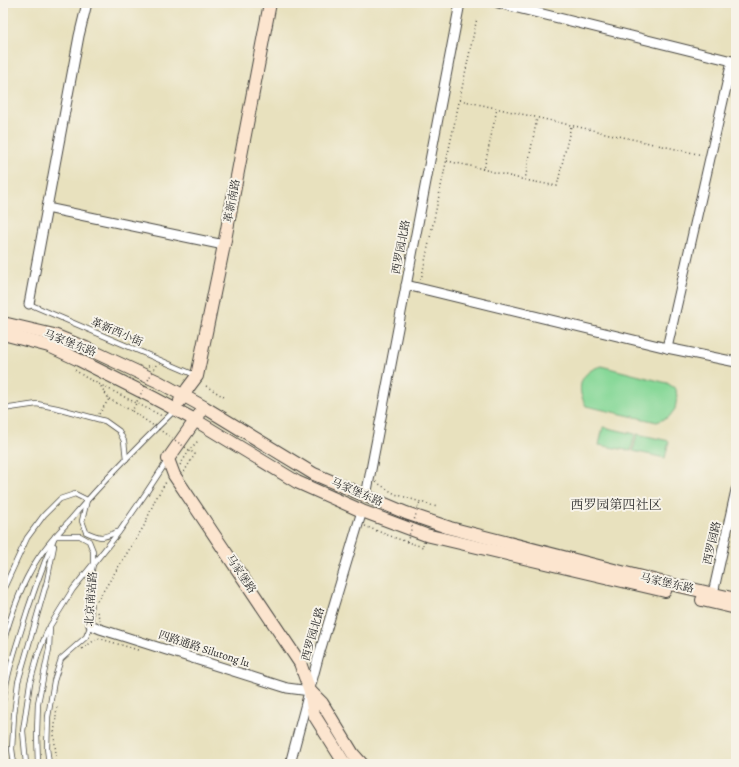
<svg xmlns="http://www.w3.org/2000/svg" width="739" height="767" font-family="Alegreya,'Noto Serif SC',serif">
<style>
.green{fill:#87d898;stroke:#598262}
.lines{fill:none;stroke-linecap:round;stroke-linejoin:round}
.lane-casing{stroke:#474641;stroke-width:6}
.street-casing{stroke:#474641;stroke-width:11}
.secondary-casing{stroke:#474641;stroke-width:14}
.path{stroke:#474641;stroke-width:1.5;stroke-dasharray:1 3;stroke-linecap:butt}
.lane{stroke:#fff;stroke-width:4.5}
.street{stroke:#fff;stroke-width:9}
.secondary{stroke:#fce5cf;stroke-width:12}
.path-bridge{stroke:#474641;stroke-width:1.5;stroke-dasharray:1 3;stroke-linecap:butt}
.labels{text-anchor:middle;dominant-baseline:central;stroke-width:4;stroke-linejoin:round;paint-order:stroke}
.street-label{font-size:11px;fill:#2b2b2b;stroke:#f7f3e8}
.quarter-label{font-size:13px;fill:#2b2b2b;stroke:#f7f3e8}
</style>
<rect width="100%" height="100%" fill="#f7f3e8"/>
<filter id="ink" filterUnits="userSpaceOnUse"><feTurbulence type="fractalNoise" baseFrequency=".025" numOctaves="2"/><feDisplacementMap in="SourceGraphic" scale="8" xChannelSelector="R" yChannelSelector="G"/><feConvolveMatrix kernelMatrix="1 2 1 2 8 2 1 2 1" color-interpolation-filters="sRGB"/></filter>
<filter id="wash" filterUnits="userSpaceOnUse"><feTurbulence type="fractalNoise" baseFrequency=".012" numOctaves="4" result="noise"/><feDisplacementMap in="SourceGraphic" scale="16" xChannelSelector="R" yChannelSelector="G"/><feGaussianBlur stdDeviation="0.9" result="paint"/><feColorMatrix in="noise" values="0 0 0 0 0 0 0 0 0 0 0 0 0 0 0 0 0 1.4 0 .05"/><feComposite in="paint" operator="in"/></filter>
<g filter="url(#wash)">
<rect width="100%" height="100%" fill="#e8e1be"/>
<g class="green">
<path d="M601,366L667,383L676,389L677,398L675,409L669,417L657,422L586,406C584,402 582,398 581,394C578,378 588,370 601,366Z"/>
<polygon points="603,427 635,434 631,451 599,445"/>
<polygon points="637,434 669,441 665,458 633,451"/>
</g>
</g>
<g filter="url(#ink)">
<g class="lines">
<g class="lane-casing">
<g id="lane">
<polyline points="29,304 195,375"/>
<polyline points="3,409 37,404 57,408 105,421 119,431 124,441 126,459"/>
<path d="M3,590L27,538L44,515L60,499L75,494L87,500L82,521L86,532C101,539 103,538 117,532"/>
<path d="M3,643C10,619 18,593 30,572C40,552 56,535 71,519C103,481 138,446 174,411"/>
<path d="M3,702C6,679 13,656 20,634C30,601 42,568 55,536H80L89,541L93,551V564L90,581L91,625L86,637L61,659L54,681L48,717L47,748L49,764"/>
<polyline points="14,764 12,749 14,715 18,682 47,581 54,546"/>
<polyline points="26,764 23,731 30,683 38,654 48,629"/>
<polyline points="38,764 37,733 38,703 49,649 50,626 73,589 119,532 146,493 167,461"/>
</g>
</g>
<g class="street-casing">
<g id="street">
<polyline points="498,3 736,62"/>
<polyline points="47,208 224,245"/>
<polyline points="406,285 667,348 736,362"/>
<polyline points="29,304 79,36 87,3"/>
<polyline points="667,348 732,61"/>
<polyline points="366,496 460,3"/>
<polyline points="712,598 736,490"/>
<polyline points="91,625 100,629 287,688 310,691"/>
<polyline points="290,764 318,658 362,511"/>
</g>
</g>
<g class="secondary-casing">
<g id="secondary">
<polyline points="3,323 54,335 86,348 159,382 204,407 314,474 406,513 450,528 657,581 736,599"/>
<polyline points="3,334 49,346 77,359 152,397 195,420 297,482 362,511 426,535 665,591"/>
<polyline points="180,401 188,388 197,376 224,245 270,3"/>
<polyline points="199,415 168,459 174,475 300,663 310,691 314,715 343,761 346,764"/>
<polyline points="702,600 736,608"/>
<polyline points="310,691 322,703 353,754 362,764"/>
</g>
</g>
<g class="path">
<polyline points="460,100 702,155"/>
<polyline points="447,161 484,169 497,109"/>
<polyline points="482,169 525,180 537,118"/>
<polyline points="525,180 557,186 571,126"/>
<polyline points="421,280 477,18"/>
<polyline points="148,366 156,365"/>
<polyline points="75,370 85,377 162,416"/>
<polyline points="206,386 224,397"/>
<polyline points="109,399 132,411"/>
<polyline points="99,414 109,399 100,385"/>
<polyline points="180,465 191,448 198,441"/>
<polyline points="376,482 395,494 437,507"/>
<path d="M365,526C384,534 403,541 423,547V544"/>
<polyline points="97,601 144,526 155,500 166,482"/>
<polyline points="97,612 100,620"/>
<polyline points="82,649 98,638 138,650"/>
<polyline points="57,764 54,735 57,706"/>
</g>
<use href="#lane" class="lane"/>
<use href="#street" class="street"/>
<use href="#secondary" class="secondary"/>
<g class="path-bridge">
<polyline points="156,365 132,411 195,454 184,472"/>
<polyline points="407,542 420,502"/>
</g>
</g>
</g>
<g class="labels">
<g class="street-label">
<text transform="translate(232 201) rotate(-79)">革新南路</text>
<text transform="translate(401 247) rotate(-79)">西罗园北路</text>
<text transform="translate(117 332) rotate(23)">革新西小街</text>
<text transform="translate(70 343) rotate(21)">马家堡东路</text>
<text transform="translate(357 492) rotate(23)">马家堡东路</text>
<text transform="translate(712 543) rotate(-77)">西罗园路</text>
<text transform="translate(241 574) rotate(56)">马家堡路</text>
<text transform="translate(667 583) rotate(13)">马家堡东路</text>
<text transform="translate(91 599) rotate(-86)">北京南站路</text>
<text transform="translate(313 634) rotate(-74)">西罗园北路</text>
<text transform="translate(204 649) rotate(18)">四路通路 Silutong lu</text>
</g>
<g class="quarter-label">
<text x="616" y="504">西罗园第四社区</text>
</g>
</g>
<rect width="739" height="767" fill="none" stroke="#f7f3e8" stroke-width="16"/>
</svg>
